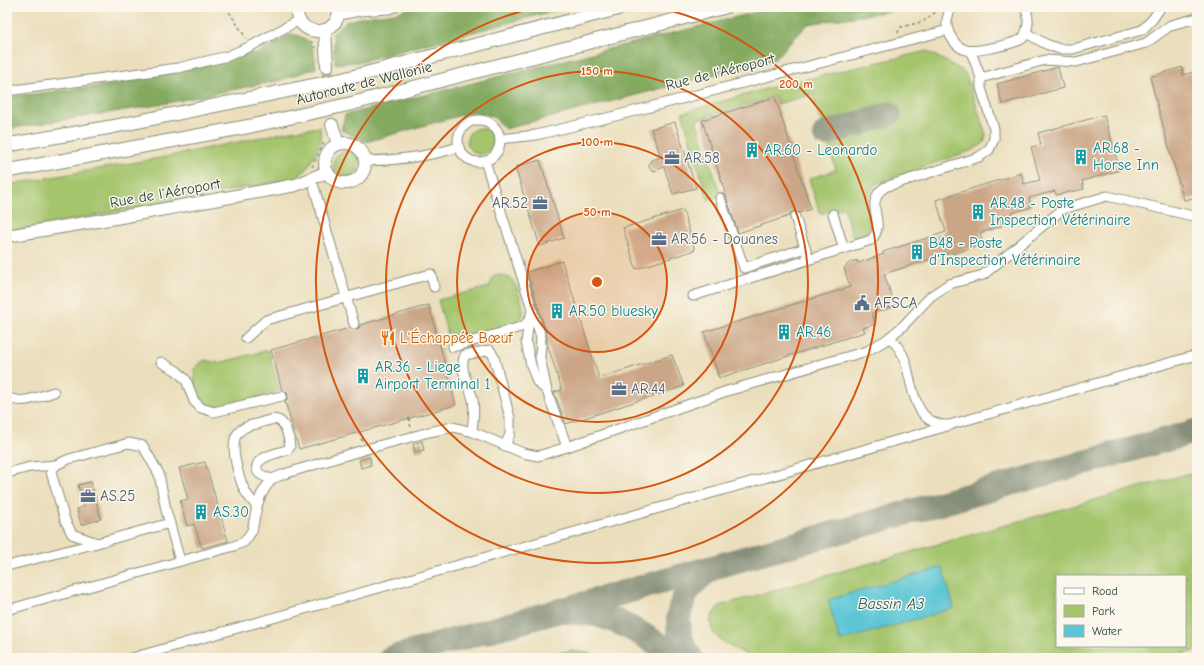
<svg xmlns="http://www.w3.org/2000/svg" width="1204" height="665" font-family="'Comic Neue',sans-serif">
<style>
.green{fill:#a5c56d;stroke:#628150;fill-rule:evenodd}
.forest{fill:#84aa60;stroke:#52744a}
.water{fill:#5bc6d5;stroke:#3d8284}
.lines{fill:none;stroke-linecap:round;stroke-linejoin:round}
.taxiway{stroke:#858e78;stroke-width:25}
.building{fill:#cba686}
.major-tunnel{stroke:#c2bea1;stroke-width:12;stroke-dasharray:12 6;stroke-linecap:butt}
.minor-casing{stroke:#858e78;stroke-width:11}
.major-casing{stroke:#858e78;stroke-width:14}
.highway-casing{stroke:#858e78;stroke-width:15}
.path{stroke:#858e78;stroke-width:1.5;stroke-dasharray:3 3;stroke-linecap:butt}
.minor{stroke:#fff;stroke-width:9}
.major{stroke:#fff;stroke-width:12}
.highway{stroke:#fff;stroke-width:13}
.ring{fill:none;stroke:#d45610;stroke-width:2}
.labels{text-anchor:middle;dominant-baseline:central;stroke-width:3;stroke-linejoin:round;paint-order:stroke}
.street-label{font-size:15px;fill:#1f3d34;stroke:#fbf7ec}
.culture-label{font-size:15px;fill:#0d838f;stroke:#fbf7ec;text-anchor:start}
.service-label{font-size:15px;fill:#4e5e75;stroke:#fbf7ec;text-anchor:start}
.food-label{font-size:15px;fill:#c56008;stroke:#fbf7ec;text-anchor:start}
.water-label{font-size:16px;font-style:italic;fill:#2e5f5c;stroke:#fbf7ec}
.centre{fill:#d45610;stroke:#fbf7ec;stroke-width:2}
.ring-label{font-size:12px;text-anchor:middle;font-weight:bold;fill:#d45610;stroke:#fbf7ec;stroke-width:3;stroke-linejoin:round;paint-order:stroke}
</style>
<rect width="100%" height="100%" fill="#fbf7ec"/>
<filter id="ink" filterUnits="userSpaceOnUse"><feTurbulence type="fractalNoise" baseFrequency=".025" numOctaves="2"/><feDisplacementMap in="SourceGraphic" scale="8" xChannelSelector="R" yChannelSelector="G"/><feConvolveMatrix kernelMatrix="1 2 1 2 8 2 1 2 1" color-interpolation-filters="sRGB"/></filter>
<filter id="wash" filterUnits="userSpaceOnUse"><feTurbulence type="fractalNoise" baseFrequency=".012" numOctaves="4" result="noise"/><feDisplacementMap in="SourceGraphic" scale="16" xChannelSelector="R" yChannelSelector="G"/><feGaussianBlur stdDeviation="0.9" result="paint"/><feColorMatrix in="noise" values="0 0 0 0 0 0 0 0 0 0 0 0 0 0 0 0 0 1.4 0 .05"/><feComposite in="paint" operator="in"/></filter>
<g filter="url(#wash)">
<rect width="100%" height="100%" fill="#ebdebc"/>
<g class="green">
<path d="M927,51L965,72L986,134L984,143L973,150L879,182C862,197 866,206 869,227L865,233L853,238L844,208L820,214L809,179L836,170L812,94L778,104L775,96L696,120L721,195L708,200L682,113L772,87Z"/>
<polygon points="320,127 321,141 313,158 305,171 292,179 7,232 7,185 160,158 291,131"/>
<circle cx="480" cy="141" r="13"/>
<circle cx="346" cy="164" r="13"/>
<path d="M499,275C504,276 509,277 513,281C517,285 525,310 523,315C521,320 516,322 511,324V326L450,343L438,300L489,287L494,276Z"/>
<polygon points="268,350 280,391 220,408 201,402 195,388 194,369 204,360 219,363"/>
<path d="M1197,471V650L1168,658H752C733,646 693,634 719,606ZM1057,576H1185V646H1057Z"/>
<polygon points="572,651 588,653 605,658 537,658 556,653"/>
</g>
<g class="forest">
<polygon points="415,7 569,7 358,62 335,64 333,33 347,21 364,17 395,13"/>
<polygon points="777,7 907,7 904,9 808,24 775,59 505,129 493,116 472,112 366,142 341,130 345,115"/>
<path d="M291,34C313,38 314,48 316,68L281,80L157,105L7,129V97L117,84L215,63L250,51L254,55Z"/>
</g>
<polygon class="water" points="942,567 954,608 840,641 828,600"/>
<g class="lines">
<g class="taxiway">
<polyline points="825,134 889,114"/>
<path d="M569,612C580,613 591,613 601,616C629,624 655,643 681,658"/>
<polyline points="391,658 1197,431"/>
<path d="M691,658C686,652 684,645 681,639C673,611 686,585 710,570"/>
</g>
</g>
<g id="blocks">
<g class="building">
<polygon points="1058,67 1063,88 1002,104 997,84"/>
<polygon points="1182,67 1183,75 1197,71 1197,197 1184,200 1167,141 1150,77"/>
<polygon points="775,97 811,209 799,213 794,211 790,213 789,216 738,233 702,120"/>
<polygon points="1104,115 1120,170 1082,181 1084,189 1056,195 1055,191 1029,198 1031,207 1000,217 1002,226 980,233 983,244 953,254 953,252 884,274 895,306 872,313 875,324 863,328 865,332 719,378 704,332 850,287 844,268 849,263 857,260 858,263 884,254 883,252 946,232 936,200 1021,173 1024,184 1040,180 1031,147 1041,145 1038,133"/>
<polygon points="675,122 696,188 673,194 664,167 654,171 650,168 649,165 651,160 661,157 651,129"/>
<polygon points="540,160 564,238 540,246 515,167"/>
<polygon points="683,210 695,250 636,269 623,228"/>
<polygon points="562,261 599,378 672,355 684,386 566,424 554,392 562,390 547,343 547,335 527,272"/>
<polygon points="429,305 456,405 299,449 285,401 288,398 288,394 286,392 282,390 271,350 349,328 355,330 359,328 360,325"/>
<polygon points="422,441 424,450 415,452 413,444"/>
<polygon points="370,457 371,465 361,468 359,460"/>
<polygon points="205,462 228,541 202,548 194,524 187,526 180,501 188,499 179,468"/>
<polygon points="91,482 101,519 81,525 77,509 84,507 78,485"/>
</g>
</g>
</g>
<g filter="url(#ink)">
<use href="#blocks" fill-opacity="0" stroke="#858e78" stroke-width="1"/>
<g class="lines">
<polyline class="major-tunnel" points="327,66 332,125"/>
<g class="minor-casing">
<g id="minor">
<path d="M952,7C947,15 945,24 949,33C960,57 975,51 996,47C1005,45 1016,43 1023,38C1029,28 1030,18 1025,7"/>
<polyline points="339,15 360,11 389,9 395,7"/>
<polyline points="1026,33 1046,44 1059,49 1073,49 1142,30 1152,20 1161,7"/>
<polyline points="981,78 1045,60 1076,62 1146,43 1171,25 1197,18"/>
<polyline points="7,91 178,68 228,56 251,46 299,20"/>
<circle cx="479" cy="141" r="21"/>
<polyline points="500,139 536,135 615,116 948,30"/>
<path d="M366,161C397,160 429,157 458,147"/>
<polyline points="485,161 541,337 540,358 547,391 567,447"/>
<polyline points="314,187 354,324"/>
<polyline points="720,198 744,268 805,248"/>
<polyline points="833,214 844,249"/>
<polyline points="795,217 807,254"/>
<path d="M693,296L871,240C886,225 868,209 878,194C879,191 883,189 885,187L979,157L989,150L994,139V129L981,88V78L971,52"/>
<polyline points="529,321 526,342 531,365 537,382 547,391"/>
<path d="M890,337C896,344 902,351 905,360C913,386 913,426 949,425L1197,355"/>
<polyline points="246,338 266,320 423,276 431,274 434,287"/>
<polyline points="453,347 524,326 530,319 532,310"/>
<polyline points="161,362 177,371 186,380 194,401 201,408 214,412 282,396"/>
<path d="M7,397C22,405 38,397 54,392"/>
<path d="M472,431C473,420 475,411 473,400C470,385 458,370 465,355L490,350L494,357L510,418V434L505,446"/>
<polyline points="7,473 30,467 56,465"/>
<path d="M257,506C254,503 251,500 249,497C240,486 228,444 238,433C242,427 250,425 257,424C263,422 272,418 278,420C286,423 289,439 290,447L287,450C278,453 254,457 257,469C258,476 266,477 272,479"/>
<polyline points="170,523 97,543 72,534 65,520 51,472 56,465 69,459 129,443 143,446 159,474 166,510 180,561"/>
<polyline points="7,566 97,543"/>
<polyline points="7,610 234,546 244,542 252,531 257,506 261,495 266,487 272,479 284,474 363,450 429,432 453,427 473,432 523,453 538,456 567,447 727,391 867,351 886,340 903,326 931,296 949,284 983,275 1063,209 1107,196 1197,217"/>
<polyline points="132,658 951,425"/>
</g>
</g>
<g class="major-casing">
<g id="major">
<path d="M297,7C293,37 340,41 339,7"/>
<polyline points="325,30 327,66"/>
<polyline points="332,125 338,144"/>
<circle cx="345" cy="163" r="20"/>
<polyline points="7,236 121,217 296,185 327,172"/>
</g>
</g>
<g class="highway-casing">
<g id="highway">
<polyline points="7,145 111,127 344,79 624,7"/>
<polyline points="7,171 251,126 350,104 725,7"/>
</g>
</g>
<g class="path">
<polyline points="226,7 246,38"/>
<path d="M898,33L899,29L901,27C918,23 929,22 939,7"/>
<polyline points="311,41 315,48"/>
<polyline points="312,167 325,140"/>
<polyline points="409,418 411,428"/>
<polyline points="360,432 362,441"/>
</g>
<use href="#minor" class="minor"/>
<use href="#major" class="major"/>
<use href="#highway" class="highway"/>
</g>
</g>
<circle cx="597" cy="282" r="70" fill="#d45610" fill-opacity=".12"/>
<g class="ring">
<circle cx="597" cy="282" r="70"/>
<circle cx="597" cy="282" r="140"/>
<circle cx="597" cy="282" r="211"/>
<path d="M655 7A281 281 0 1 1 539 7"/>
</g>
<defs>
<g id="building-bare" transform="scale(1.2)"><path d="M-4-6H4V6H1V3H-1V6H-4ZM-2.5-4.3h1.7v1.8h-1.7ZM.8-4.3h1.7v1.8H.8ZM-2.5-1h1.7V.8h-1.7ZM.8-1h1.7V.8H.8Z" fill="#0f9aa8" stroke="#fbf7ec" stroke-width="2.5" paint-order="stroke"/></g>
<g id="office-bare" transform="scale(1.2)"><path d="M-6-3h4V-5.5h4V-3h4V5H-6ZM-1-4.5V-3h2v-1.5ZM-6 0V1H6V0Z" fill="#5c6f8a" stroke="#fbf7ec" stroke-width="2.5" paint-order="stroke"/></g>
<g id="civic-bare" transform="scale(1.2)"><path d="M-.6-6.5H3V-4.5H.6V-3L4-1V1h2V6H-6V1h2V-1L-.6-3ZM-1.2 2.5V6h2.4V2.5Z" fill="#5c6f8a" stroke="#fbf7ec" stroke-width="2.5" paint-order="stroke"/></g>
<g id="restaurant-bare" transform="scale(1.2)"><path d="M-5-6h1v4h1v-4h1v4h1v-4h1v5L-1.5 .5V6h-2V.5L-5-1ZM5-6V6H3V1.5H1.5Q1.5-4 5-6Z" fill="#e8710a" stroke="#fbf7ec" stroke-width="2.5" paint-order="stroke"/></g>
</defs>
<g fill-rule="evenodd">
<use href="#building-bare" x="752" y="150"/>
<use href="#building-bare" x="1081" y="157"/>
<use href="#office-bare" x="672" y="158"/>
<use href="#office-bare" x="540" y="203"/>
<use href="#building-bare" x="978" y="212"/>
<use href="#office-bare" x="659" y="239"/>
<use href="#building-bare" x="917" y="252"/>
<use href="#civic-bare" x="862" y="303"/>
<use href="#building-bare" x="557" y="311"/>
<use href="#building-bare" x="784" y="332"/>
<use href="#restaurant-bare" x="388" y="338"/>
<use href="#building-bare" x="363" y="376"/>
<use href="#office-bare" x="619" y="389"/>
<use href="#office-bare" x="88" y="496"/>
<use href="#building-bare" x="201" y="512"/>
</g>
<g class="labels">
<g class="street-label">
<text transform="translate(720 72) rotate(-14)">Rue de l'Aéroport</text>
<text transform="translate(364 83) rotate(-14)">Autoroute de Wallonie</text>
<text transform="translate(165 193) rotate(-10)">Rue de l'Aéroport</text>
</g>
<g class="culture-label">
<text x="1093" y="148">AR.68 -<tspan x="1093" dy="17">Horse Inn</tspan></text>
<text x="764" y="150">AR.60 - Leonardo</text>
<text x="990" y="203">AR.48 - Poste<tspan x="990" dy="17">Inspection Vétérinaire</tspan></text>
<text x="929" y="243">B48 - Poste<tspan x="929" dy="17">d'Inspection Vétérinaire</tspan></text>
<text x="569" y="311">AR.50 bluesky</text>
<text x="796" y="332">AR.46</text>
<text x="375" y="367">AR.36 - Liege<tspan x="375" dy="17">Airport Terminal 1</tspan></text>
<text x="213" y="512">AS.30</text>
</g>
<g class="service-label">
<text x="684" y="158">AR.58</text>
<text x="528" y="203" text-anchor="end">AR.52</text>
<text x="671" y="239">AR.56 - Douanes</text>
<text x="874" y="303">AFSCA</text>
<text x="631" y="389">AR.44</text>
<text x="100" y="496">AS.25</text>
</g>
<g class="food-label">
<text x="400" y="338">L'Échappée Bœuf</text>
</g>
<g class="water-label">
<text x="891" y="604">Bassin A3</text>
</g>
</g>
<circle cx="597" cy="282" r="6" class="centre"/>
<g class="ring-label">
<text x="597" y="75">150 m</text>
<text x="796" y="88">200 m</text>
<text x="597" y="146">100 m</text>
<text x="597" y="216">50 m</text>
</g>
<rect width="1204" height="665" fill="none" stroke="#fbf7ec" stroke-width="24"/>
<rect x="1056" y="575" width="130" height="72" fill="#fbf7ec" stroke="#a3ada2"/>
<rect x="1064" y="588" width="20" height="6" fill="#ffffff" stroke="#a3ada2"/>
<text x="1092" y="595" font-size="12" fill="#1f3d34">Road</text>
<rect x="1064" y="605" width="20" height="12" fill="#a5c56d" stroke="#a3ada2"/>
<text x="1092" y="615" font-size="12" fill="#1f3d34">Park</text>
<rect x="1064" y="625" width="20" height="12" fill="#5bc6d5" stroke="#a3ada2"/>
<text x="1092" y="635" font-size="12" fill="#1f3d34">Water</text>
</svg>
